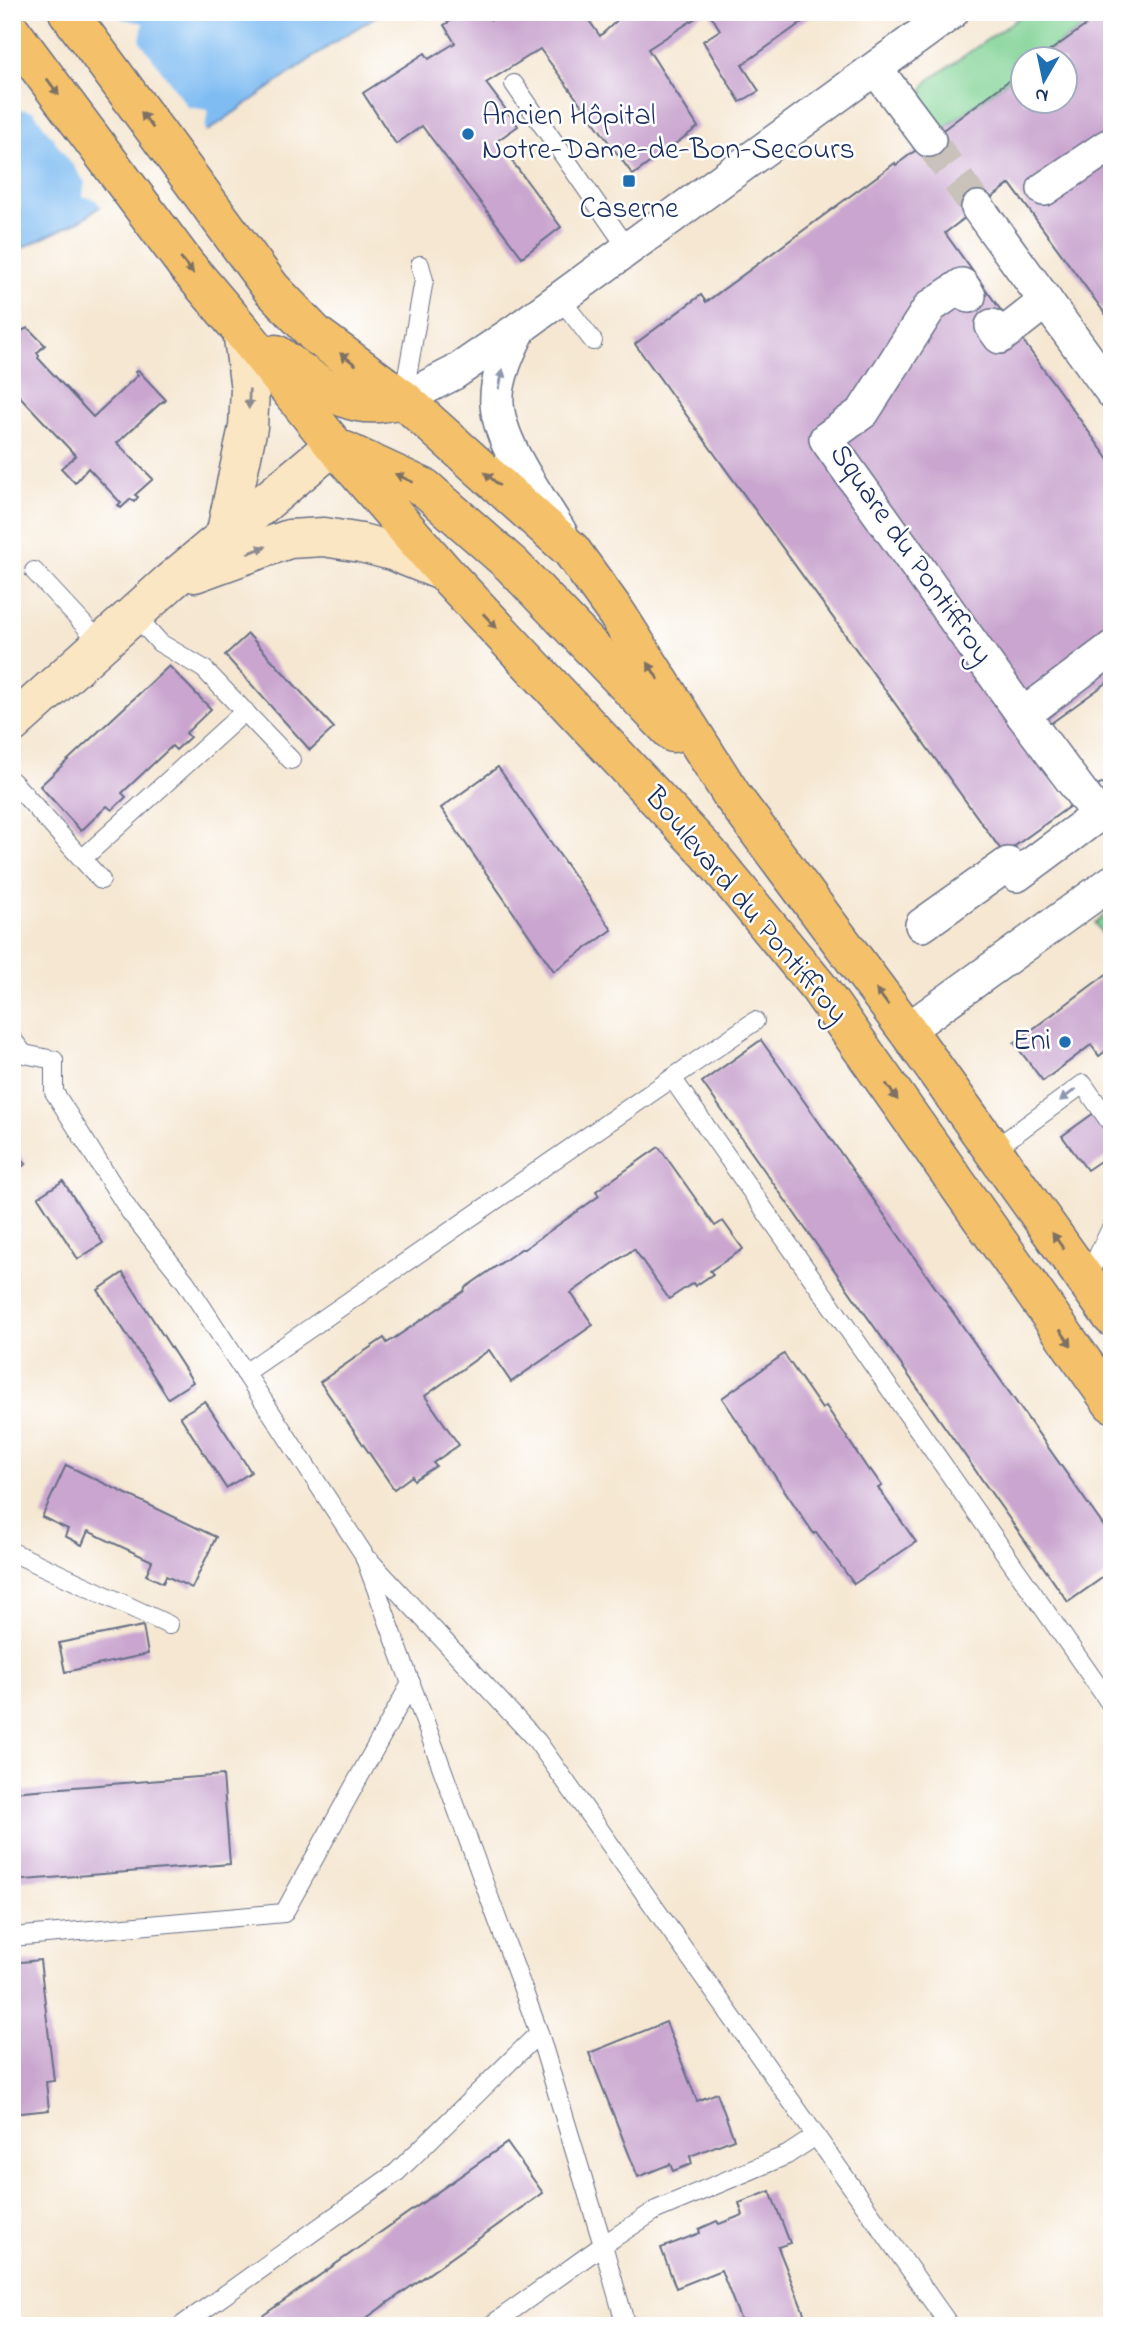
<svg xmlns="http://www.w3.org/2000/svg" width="1124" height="2338" font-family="'Indie Flower',sans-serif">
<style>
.green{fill:#81d395;stroke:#4e817a;stroke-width:2}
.water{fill:#7fbcf2;stroke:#4d76a8;stroke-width:2}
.pier{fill:#f5e7d2}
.building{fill:#c9a5cf}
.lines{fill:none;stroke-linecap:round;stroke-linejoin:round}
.street-tunnel{stroke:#c9c2bb;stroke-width:33;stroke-dasharray:33 17;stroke-linecap:butt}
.lane-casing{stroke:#676f87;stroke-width:20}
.street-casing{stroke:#676f87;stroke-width:36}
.secondary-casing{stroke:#676f87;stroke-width:41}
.primary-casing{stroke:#676f87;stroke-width:41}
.lane{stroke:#fff;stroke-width:18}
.street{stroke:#fff;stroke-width:33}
.secondary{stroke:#fbe6c3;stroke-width:38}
.primary{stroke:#f4c16a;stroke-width:38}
.oneway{fill:#7d7163}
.oneway2{fill:#8d97ae}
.oneway3{fill:#8b8a90}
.poi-dot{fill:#1f6fb2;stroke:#fff;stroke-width:2.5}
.labels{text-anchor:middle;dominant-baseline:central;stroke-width:5;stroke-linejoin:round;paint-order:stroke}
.poi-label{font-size:30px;fill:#1b2f5e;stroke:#fff;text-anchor:start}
.street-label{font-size:30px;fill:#1b2f5e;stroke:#fff}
</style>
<rect width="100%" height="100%" fill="#fff"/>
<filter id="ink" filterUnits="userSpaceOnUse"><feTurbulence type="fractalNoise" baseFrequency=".0143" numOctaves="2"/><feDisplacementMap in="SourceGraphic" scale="14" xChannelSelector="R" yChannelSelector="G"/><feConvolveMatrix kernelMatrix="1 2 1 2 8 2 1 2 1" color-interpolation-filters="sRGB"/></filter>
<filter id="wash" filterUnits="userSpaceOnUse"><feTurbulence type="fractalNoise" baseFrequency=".00686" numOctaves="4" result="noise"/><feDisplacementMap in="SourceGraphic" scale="28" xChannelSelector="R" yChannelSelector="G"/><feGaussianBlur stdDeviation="1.57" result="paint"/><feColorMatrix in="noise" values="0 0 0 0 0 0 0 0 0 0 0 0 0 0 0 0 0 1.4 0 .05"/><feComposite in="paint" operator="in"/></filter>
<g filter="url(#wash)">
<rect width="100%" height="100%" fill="#f5e7d2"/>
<g class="green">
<path d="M1027,12H1105L1037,59L1023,60L1022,70L938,133C928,115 914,100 928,81Z"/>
<polygon points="1112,910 1112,949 1095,923"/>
</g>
<polygon class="water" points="64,12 383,12 339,39 81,220 12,253 12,44"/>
<polygon class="pier" points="57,12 117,12 122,19 143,23 140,41 188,107 208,110 205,129 209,135 103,209 96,200 83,196 85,182 33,111 18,109 19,94 12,88 12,39"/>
<g id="blocks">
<g class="building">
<polygon points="466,12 486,12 491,20 504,12 598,12 588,19 600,36 622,16 620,12 705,12 648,49 698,127 633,175 540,49 486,83 518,126 497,141 561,227 522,257 422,126 396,144 363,93 425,53 429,59 455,43 444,25"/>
<polygon points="709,12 816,12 742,65 759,91 740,102 703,41 720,30"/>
<polygon points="1105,12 1112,12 1112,323 1010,184 945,233 1112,464 1112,679 1025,742 1070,806 1004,854 635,344 701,295 706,302 895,163 896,165 1023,70 1023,102 1065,102 1065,60 1037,60"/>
<polygon points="28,328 45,345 37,353 39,356 38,358 93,417 138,375 135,372 138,370 166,400 164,402 163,401 117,443 153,479 135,495 138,497 134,502 131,499 121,508 118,505 121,503 88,468 75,483 61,468 76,456 12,388 12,335"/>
<polygon points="248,634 334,728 310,750 225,655"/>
<polygon points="169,666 211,709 186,733 190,737 176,750 172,746 122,793 126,797 112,810 107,806 81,831 40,786"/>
<polygon points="498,767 612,930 554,971 441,808"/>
<polygon points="1102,783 1112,796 1112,812 1093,790"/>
<polygon points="1112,970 1112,1046 1099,1056 1091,1045 1043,1081 1014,1043"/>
<polygon points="761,1040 1112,1538 1112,1571 1068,1602 702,1082"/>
<polygon points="1112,1100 1112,1153 1087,1170 1062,1136"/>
<polygon points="12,1145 26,1164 12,1173"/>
<polygon points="659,1147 715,1226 723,1221 743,1249 710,1271 713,1274 695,1286 693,1283 669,1299 634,1249 571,1293 593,1325 511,1382 489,1350 425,1396 459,1445 433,1463 436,1466 414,1480 412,1476 394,1489 320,1382 384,1338 387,1343 464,1291 465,1288 521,1249 524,1249 599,1196 596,1191"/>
<polygon points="63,1181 103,1243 78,1259 38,1197"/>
<polygon points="123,1273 193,1382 168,1398 98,1290"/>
<polygon points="784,1354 822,1409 826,1406 869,1471 870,1469 882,1486 878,1488 916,1542 854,1584 816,1532 814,1534 722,1398"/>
<polygon points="205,1401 251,1472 226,1488 180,1416"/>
<polygon points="66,1465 216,1537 192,1588 166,1576 163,1583 146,1575 152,1561 88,1531 82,1545 65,1536 68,1529 42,1517"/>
<polygon points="143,1626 148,1654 65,1672 59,1643"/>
<polygon points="223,1775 230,1864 12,1881 12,1792"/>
<polygon points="40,1960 54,2081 46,2082 49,2110 12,2114 12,1963"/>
<polygon points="666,2022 697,2101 717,2093 734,2139 690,2156 692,2164 673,2171 670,2164 638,2177 589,2053"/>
<polygon points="507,2143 543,2193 355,2326 248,2326"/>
<polygon points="770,2191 790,2243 778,2247 809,2326 743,2326 721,2270 676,2288 661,2248 700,2233 699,2229 717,2221 719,2224 743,2215 739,2203"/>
</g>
</g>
</g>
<g filter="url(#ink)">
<use href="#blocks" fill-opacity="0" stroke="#676f87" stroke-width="2"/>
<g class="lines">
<polyline class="street-tunnel" points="929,140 978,208"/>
<g class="lane-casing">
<g id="lane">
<polyline points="514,84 628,249"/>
<polyline points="560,298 593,341"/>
<polyline points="403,399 424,280 420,265"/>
<polyline points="34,571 101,643"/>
<polyline points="134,614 160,643 204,669 291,760"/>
<polyline points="12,781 101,880"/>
<polyline points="82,859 245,711"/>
<polyline points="12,1039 24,1054 54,1060 54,1092 130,1212 185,1281 363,1553 539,2033 603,2245 490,2326"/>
<polyline points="672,1078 1112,1706"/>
<polyline points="993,1150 1083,1084 1112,1125"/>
<polyline points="1086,1280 1112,1226"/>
<polyline points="245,1373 755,1021"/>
<polyline points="12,1552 169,1625"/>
<polyline points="370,1561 537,1741 950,2326"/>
<polyline points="12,1937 284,1913 411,1683"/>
<polyline points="181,2326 397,2172 539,2033"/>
<polyline points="626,2326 603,2245 656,2210 787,2155 816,2136"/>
</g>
</g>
<g class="street-casing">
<g id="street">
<polyline points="876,69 929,140"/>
<polyline points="1044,189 1108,146 1112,151"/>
<polyline points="978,208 1112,392"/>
<polyline points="992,326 1000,337 1046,301"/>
<path d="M521,327C510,347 495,380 497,404C500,446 540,498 561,534"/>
<polyline points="403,399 454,373 521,327 952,12"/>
<polyline points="1023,715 1112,648"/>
<polyline points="922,925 1008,864 1017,875 1098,815 1023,715 826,439 863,412 930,307 962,285 969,296"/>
<polyline points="907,1030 1112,882"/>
</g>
</g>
<g class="secondary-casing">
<g id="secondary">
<polyline points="225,536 248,427 250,389 242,331"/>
<polyline points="195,573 289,539 324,537 361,543 392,551 444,572"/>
<polyline points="12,724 170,582 334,445"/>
</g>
</g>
<g class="primary-casing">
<g id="primary">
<polyline points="68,12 271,288 315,334 403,399 571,550 617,614 733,797 907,1030 1112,1317"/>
<polyline points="12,32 186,265 242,331 334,445 444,572 709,854 819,988 1112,1403"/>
<path d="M276,354C297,369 333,398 358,402C374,405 388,402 403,399"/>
<polyline points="345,451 425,488 512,565 673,733"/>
</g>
</g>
<use href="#lane" class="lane"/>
<use href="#street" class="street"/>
<use href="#secondary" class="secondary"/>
<use href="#primary" class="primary"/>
</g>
<defs><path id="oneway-solid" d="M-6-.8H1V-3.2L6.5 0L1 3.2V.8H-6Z" transform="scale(1.75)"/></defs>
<g class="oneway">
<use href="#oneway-solid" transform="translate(53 87) rotate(54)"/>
<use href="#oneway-solid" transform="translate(147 120) rotate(-127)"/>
<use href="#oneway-solid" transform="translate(187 266) rotate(51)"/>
<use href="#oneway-solid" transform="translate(348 359) rotate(-143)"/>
<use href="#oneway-solid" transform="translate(404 478) rotate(-155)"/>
<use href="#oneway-solid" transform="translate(492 479) rotate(-138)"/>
<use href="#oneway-solid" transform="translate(490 621) rotate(47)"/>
<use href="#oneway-solid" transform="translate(653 671) rotate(-122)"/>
<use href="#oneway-solid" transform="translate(882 997) rotate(-127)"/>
<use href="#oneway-solid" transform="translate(892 1092) rotate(55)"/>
<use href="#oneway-solid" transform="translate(1058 1241) rotate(-125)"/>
<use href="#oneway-solid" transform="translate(1066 1338) rotate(55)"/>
</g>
<g class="oneway2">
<use href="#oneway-solid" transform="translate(501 379) rotate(-79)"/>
<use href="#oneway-solid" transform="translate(1068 1095) rotate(143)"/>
</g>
<g class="oneway3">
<use href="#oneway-solid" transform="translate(249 399) rotate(92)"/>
<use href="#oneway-solid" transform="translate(257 550) rotate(-20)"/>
</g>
</g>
<g class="poi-dot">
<circle cx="468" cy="134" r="7"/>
<rect x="622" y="174" width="14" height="14" rx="3.5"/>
<circle cx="1065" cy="1042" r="7"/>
</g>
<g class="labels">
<g class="poi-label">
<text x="482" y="117">Ancien Hôpital<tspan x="482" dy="34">Notre-Dame-de-Bon-Secours</tspan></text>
<text x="629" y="210" text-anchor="middle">Caserne</text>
<text x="1051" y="1042" text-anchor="end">Eni</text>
</g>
<g class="street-label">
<text transform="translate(910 555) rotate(55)">Square du Pontiffroy</text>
<text transform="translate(745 906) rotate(50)">Boulevard du Pontiffroy</text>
</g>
</g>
<rect width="1124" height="2338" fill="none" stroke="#fff" stroke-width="42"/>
<g transform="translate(1044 80) rotate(189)"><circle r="33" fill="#ffffff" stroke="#a4acbf" stroke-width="2"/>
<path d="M0-5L12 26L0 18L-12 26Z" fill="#1f6fb2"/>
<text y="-10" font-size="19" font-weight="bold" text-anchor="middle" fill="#1b2f5e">N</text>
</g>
</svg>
